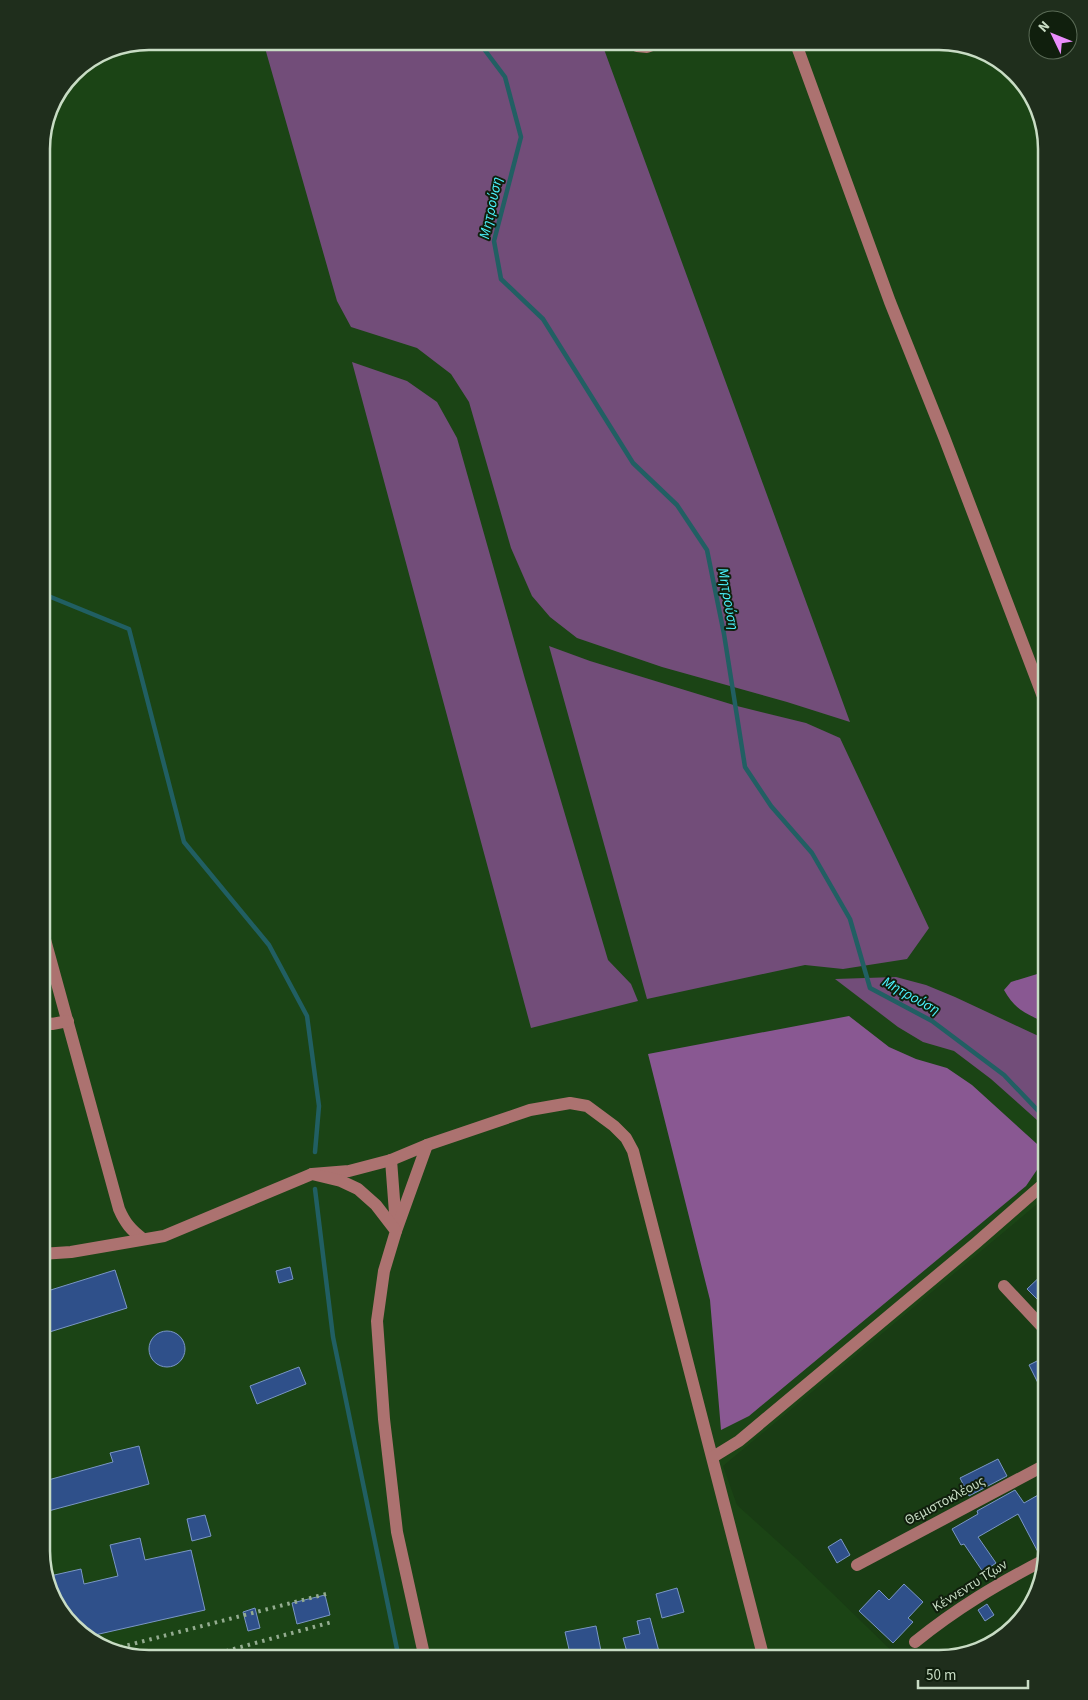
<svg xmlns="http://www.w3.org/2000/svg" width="1088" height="1700" font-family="'Source Sans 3',sans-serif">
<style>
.built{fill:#1b4415}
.green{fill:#724d79}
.forest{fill:#895892}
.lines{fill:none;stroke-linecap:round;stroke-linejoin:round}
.stream{stroke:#215f63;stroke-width:4.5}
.building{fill:#2f508a;stroke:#7a96c5}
.minor{stroke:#ac7270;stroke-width:12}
.rail{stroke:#94ac90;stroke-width:4;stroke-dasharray:2.5 5;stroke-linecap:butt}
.labels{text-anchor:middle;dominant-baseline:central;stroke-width:4;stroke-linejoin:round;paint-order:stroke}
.street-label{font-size:14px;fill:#c8dcc4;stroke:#101f0d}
.water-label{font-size:15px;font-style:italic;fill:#4bf3fd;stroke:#101f0d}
.rim{fill:none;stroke:#c8dcc4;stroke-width:2.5}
</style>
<rect width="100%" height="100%" fill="#193c14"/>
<polygon class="built" points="149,41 947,42 999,60 1036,101 1047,149 1047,1196 723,1466 737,1505 798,1560 900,1659 142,1659 89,1641 52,1599 41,1551 41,142 50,107 73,73 108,49"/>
<g class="green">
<polygon points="263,41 601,41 850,722 787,702 662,667 577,638 550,617 532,596 511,548 469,402 451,374 417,348 351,327 337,301"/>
<polygon points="352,362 407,381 437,402 457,438 525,679 608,960 631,984 638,1001 531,1028"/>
<polygon points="549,646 590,661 737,706 806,723 840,738 929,928 907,959 843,969 805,965 647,999"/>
<polygon points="896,977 926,985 955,997 1047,1040 1047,1129 991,1079 954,1051 923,1042 898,1027 835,979"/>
</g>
<g class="forest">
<path d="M1047,971V1023C1026,1014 1015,1010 1004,990L1011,982Z"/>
<polygon points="849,1016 889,1047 916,1059 947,1068 972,1085 1047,1153 1047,1155 1026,1186 749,1416 721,1430 710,1300 648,1054"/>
</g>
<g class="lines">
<g class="stream">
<polyline points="478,41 505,77 521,137 494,241 501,279 543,319 633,463 677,505 707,550 724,634 745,767 771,806 812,853 850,919 870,988 932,1021 1004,1075 1047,1120"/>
<polyline points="41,593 129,629 184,842 269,945 307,1016 319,1106 315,1152"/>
<polyline points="315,1189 333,1337 399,1659"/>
</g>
</g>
<g class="building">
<polygon points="290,1267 293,1279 279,1283 276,1271"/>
<polygon points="115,1270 127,1308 43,1334 41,1327 41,1293"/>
<polygon points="1047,1270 1047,1309 1027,1289"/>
<circle cx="167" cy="1349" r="18"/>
<polygon points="1047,1356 1047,1401 1029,1365"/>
<polygon points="299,1367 306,1384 257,1404 250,1386"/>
<polygon points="139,1446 149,1484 41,1513 41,1482 113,1462 110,1453"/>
<polygon points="998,1459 1007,1476 969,1496 960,1478"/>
<polygon points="1015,1490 1024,1503 1047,1490 1047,1550 1039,1554 1018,1514 978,1537 996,1563 983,1572 964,1544 961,1545 952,1529 978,1514 977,1511"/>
<polygon points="205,1515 211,1536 192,1541 187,1519"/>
<polygon points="140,1538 145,1560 191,1550 205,1610 86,1637 55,1602 50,1576 81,1569 84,1584 118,1576 110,1545"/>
<polygon points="841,1539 850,1555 837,1563 828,1547"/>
<polygon points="904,1584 923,1602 908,1618 913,1622 893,1643 859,1611 879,1590 889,1600"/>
<polygon points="677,1588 684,1612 662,1618 656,1594"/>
<polygon points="325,1595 330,1615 297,1624 292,1603"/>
<polygon points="987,1604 994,1615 985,1621 978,1610"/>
<polygon points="255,1608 260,1628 248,1631 243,1612"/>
<polygon points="650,1618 661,1659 629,1659 623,1638 640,1634 637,1621"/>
<polygon points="596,1626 601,1651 571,1658 565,1632"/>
</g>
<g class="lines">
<g class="minor">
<polyline points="633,41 637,46 647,47 663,41"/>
<polyline points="795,41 890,302 944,437 1047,707"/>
<path d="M41,925L119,1209C125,1223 131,1230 143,1239"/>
<polyline points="41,1022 52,1024 68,1021"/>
<polyline points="391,1160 396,1226"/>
<polyline points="312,1174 349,1171 391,1160 427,1145 530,1110 570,1103 587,1106 614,1126 626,1138 633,1151 764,1659"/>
<polyline points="396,1231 427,1145"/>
<polyline points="41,1254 71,1252 164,1236 312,1174 341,1181 358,1189 376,1205 396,1231 384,1271 377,1321 384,1419 397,1532 425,1659"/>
<polyline points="1004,1286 1047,1332"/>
<polyline points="713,1457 739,1441 976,1243 1047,1181"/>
<polyline points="857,1565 1047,1464"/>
<path d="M915,1642C957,1608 996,1585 1044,1560"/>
</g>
<g class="rail">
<polyline points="113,1649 326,1594"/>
<polyline points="197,1659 332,1622"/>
</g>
</g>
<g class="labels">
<g class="street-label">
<text transform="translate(945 1501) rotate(-28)">Θεμιστοκλέους</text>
<text transform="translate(970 1586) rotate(-32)">Κέννεντυ Τζων</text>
</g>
<g class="water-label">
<text transform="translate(491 208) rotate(-78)">Μητρούση</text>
<text transform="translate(728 599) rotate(80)">Μητρούση</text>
<text transform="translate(911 996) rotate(29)">Μητρούση</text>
</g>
</g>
<path d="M0 0H1088V1700H0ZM149 50H939A99 99 0 0 1 1038 149V1551A99 99 0 0 1 939 1650H149A99 99 0 0 1 50 1551V149A99 99 0 0 1 149 50Z" fill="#1f2e1c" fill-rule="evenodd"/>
<path class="rim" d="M149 50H939A99 99 0 0 1 1038 149V1551A99 99 0 0 1 939 1650H149A99 99 0 0 1 50 1551V149A99 99 0 0 1 149 50Z"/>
<g transform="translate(1053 35) rotate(313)"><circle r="24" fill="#101f0d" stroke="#5a6b56"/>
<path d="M0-4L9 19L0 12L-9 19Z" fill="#ea8dfc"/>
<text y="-8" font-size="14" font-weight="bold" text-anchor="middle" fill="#c8dcc4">N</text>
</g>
<path d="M918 1680v8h110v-8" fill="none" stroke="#c8dcc4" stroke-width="2.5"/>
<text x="926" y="1680" font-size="15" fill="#c8dcc4" stroke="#101f0d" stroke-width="4" paint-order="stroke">50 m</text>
</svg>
